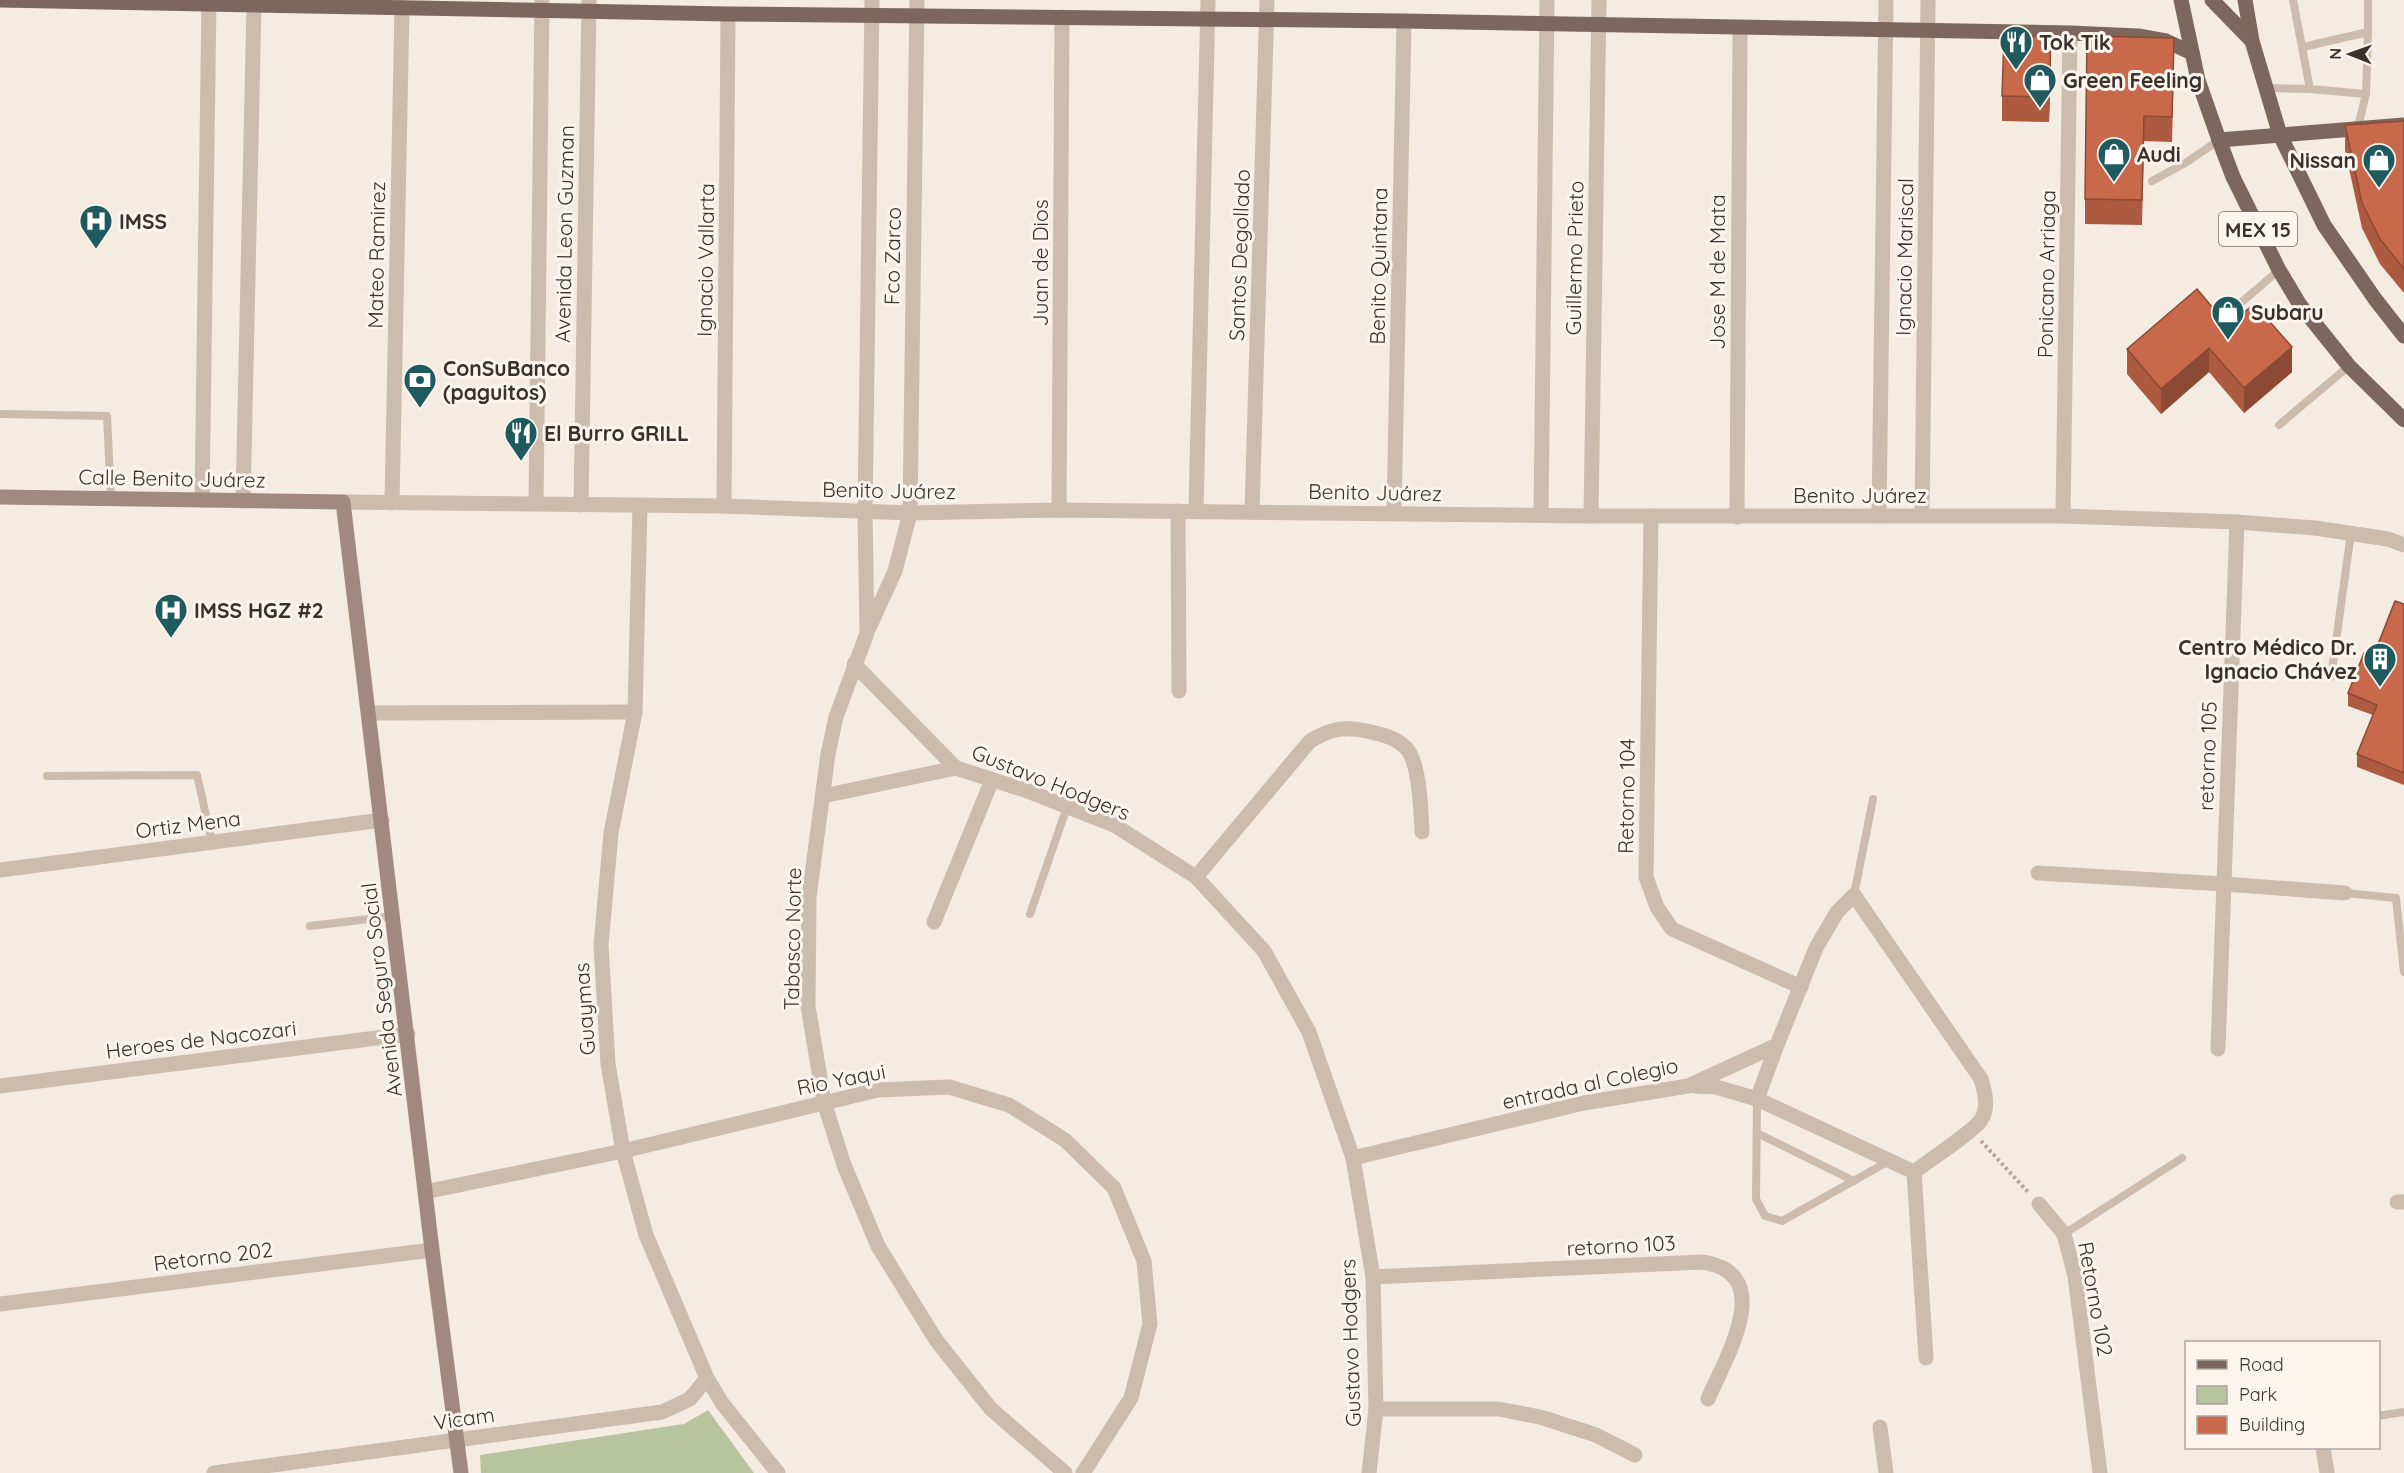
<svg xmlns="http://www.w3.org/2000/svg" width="2404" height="1473" font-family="Quicksand,sans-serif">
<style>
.green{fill:#b8c4a0}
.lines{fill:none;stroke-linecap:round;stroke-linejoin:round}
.path{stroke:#b9a596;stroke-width:4;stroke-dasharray:3 3;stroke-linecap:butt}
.lane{stroke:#cdbbac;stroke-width:8}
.street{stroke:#cdbbac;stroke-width:15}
.secondary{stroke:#a18a7d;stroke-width:15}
.primary{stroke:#7d675c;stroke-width:15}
.wall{fill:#ac5a40}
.shaded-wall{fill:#8c4a34}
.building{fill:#c8694b;stroke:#8c4a34;stroke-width:1.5}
.labels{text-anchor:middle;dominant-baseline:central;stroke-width:6;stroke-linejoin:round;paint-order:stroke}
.shield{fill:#fbf5ee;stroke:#756b66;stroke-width:1.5}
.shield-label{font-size:20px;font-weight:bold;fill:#3b302b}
.poi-label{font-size:21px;font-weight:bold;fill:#3b302b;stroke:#fbf5ee;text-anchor:start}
.street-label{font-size:21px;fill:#3b302b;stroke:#fbf5ee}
</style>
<rect width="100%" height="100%" fill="#f4ebe1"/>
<polygon class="green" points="708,1410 754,1473 481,1473 480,1455 684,1424"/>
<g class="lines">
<polyline class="path" points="1981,1141 2029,1193"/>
<g class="lane">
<polyline points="2293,0 2310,89 2366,94 2358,127"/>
<polyline points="2368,0 2368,32"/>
<polyline points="2303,47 2368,32 2366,94"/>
<polyline points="2268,88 2310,89"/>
<polyline points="2152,181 2187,162 2219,140"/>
<polyline points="2228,314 2279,270"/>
<polyline points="0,414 107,416 111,499"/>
<polyline points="2279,425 2349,366"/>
<polyline points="2331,677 2351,533"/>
<polyline points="47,776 197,775 212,842"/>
<polyline points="2345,893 2396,898 2404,972"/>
<polyline points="1854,895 1873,799"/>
<polyline points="1030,914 1067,807"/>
<polyline points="310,926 394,916"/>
<polyline points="1757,1099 1756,1199 1765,1216 1782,1221 1889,1161"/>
<polyline points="1757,1133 1854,1181"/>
<polyline points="2064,1234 2182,1158"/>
<polyline points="2378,1416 2404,1412"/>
</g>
<g class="street">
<polyline points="872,0 865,512 867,633 836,717 828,754 809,897 808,1006 824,1102 844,1165 878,1246 936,1340 991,1409 1065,1473"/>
<polyline points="202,500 209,0"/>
<polyline points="243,501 254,5"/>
<polyline points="343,502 724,506 910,513 1059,510 1591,516 2063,516 2237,522 2315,528 2388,539 2404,545"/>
<polyline points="392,503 402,8"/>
<polyline points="536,504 542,0"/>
<polyline points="581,505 589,0"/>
<polyline points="640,505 635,712 611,833 601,945 608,1064 623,1151 646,1235 707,1378 722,1403 778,1473"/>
<polyline points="724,506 728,14"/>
<polyline points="1059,510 1062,17"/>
<polyline points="1178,511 1179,691"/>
<polyline points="1196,511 1208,0"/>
<polyline points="1252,512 1267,0"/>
<polyline points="1394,513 1404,21"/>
<polyline points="1541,515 1547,0"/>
<polyline points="1879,515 1886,0"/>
<polyline points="1922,515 1928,0"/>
<polyline points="1591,516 1599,0"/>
<polyline points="1651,516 1646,877 1657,907 1672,929 1801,987"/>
<polyline points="2063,516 2070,33"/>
<polyline points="1737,517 1740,28"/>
<polyline points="869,628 895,571 910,513 917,0"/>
<polyline points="854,664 956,768 1025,790 1114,825 1196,877 1264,951 1309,1032 1353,1158 1373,1277 1376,1409 1369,1473"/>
<polyline points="369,713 635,712"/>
<polyline points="823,796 956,768"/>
<polyline points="0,870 382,820"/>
<polyline points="2038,873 2224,884 2345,893"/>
<path d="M1196,877L1310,741C1331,729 1342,726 1367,731C1380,734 1394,737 1405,747C1420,760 1421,812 1422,832"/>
<polyline points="934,922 992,780"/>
<polyline points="2218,1049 2237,522"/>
<polyline points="0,1086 408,1034"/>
<polyline points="1694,1086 1716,1087 1757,1099 1914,1172 1926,1358"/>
<polyline points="1757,1099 1777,1045"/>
<path d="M1353,1158L1584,1103L1688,1086L1777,1045L1816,948L1837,912L1854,895L1981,1079C1985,1092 1989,1108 1981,1120C1973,1132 1928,1161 1914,1172"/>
<polyline points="425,1192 623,1151 878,1090 949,1087 1009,1105 1065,1140 1114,1188 1144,1261 1150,1324 1131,1398 1083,1473"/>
<polyline points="2397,1202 2404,1202"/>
<polyline points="2039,1204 2064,1234 2075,1276 2100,1473"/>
<path d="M1373,1277L1702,1262C1778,1273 1726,1357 1708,1399"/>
<polyline points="0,1304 432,1250"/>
<polyline points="1376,1409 1499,1409 1540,1417 1596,1435 1635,1455"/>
<polyline points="1880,1427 1886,1473"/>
<polyline points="2323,1448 2327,1473"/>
<polyline points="214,1473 662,1412 690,1399 707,1378"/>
</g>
<polyline class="secondary" points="0,497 343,502 432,1250 461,1473"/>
<g class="primary">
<polyline points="0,0 728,14 1404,21 2070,33 2138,36 2166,41 2192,53"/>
<polyline points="2181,0 2198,80 2219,140 2233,177 2279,270 2300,305 2349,366 2404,420"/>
<polyline points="2212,0 2252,41"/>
<polyline points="2245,0 2252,41 2280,135 2324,225 2375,299 2404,336"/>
<polyline points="2219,140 2404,125"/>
</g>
</g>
<g class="wall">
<polygon points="2051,62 2049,122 2002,121 2002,96"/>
<polygon points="2174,63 2172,142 2144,141 2142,225 2085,224 2085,199"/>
<polygon points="2404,121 2404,293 2380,264 2362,228 2345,150 2345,125"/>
<polygon points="2228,326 2292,372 2244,413 2209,372 2161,414 2127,374 2127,349"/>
<polygon points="2404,604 2404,785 2357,767 2357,754 2373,715 2348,706 2348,693 2373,657"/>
</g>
<g class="shaded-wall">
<polygon points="2051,37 2051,62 2049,122 2049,97"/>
<polygon points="2292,347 2292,372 2244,413 2244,388"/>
<polygon points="2209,348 2209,372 2161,414 2161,389"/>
</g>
<g class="building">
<polygon points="2004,36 2051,37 2049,97 2002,96"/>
<polygon points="2087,36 2174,38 2172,117 2144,116 2142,200 2085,199"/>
<polygon points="2404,121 2404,269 2380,239 2362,203 2345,125"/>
<polygon points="2197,289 2228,326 2254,304 2292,347 2244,388 2209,348 2161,389 2127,349"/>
<polygon points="2395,601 2404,604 2404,773 2357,754 2377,705 2348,693 2364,653 2373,657"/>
</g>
<defs>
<g id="restaurant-pin" transform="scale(1.725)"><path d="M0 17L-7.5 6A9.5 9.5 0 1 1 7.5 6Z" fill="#1f5a5e" stroke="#fbf5ee"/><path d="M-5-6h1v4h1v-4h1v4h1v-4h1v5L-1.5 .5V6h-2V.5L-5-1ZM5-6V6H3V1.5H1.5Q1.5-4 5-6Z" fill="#fff"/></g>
<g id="shop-pin" transform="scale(1.725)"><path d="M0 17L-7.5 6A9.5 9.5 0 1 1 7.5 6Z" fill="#1f5a5e" stroke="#fbf5ee"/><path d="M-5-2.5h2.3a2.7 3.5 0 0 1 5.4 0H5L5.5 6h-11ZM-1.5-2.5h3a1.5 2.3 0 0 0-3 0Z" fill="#fff"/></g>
<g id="hospital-pin" transform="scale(1.725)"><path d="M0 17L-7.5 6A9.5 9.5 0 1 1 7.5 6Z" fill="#1f5a5e" stroke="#fbf5ee"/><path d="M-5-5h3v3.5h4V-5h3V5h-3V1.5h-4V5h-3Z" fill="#fff"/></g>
<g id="bank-pin" transform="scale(1.725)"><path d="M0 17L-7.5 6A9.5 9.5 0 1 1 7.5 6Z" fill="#1f5a5e" stroke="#fbf5ee"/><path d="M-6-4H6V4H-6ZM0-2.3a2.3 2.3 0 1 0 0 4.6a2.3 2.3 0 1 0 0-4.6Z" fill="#fff"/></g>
<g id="building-pin" transform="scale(1.725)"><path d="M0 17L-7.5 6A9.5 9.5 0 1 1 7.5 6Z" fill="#1f5a5e" stroke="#fbf5ee"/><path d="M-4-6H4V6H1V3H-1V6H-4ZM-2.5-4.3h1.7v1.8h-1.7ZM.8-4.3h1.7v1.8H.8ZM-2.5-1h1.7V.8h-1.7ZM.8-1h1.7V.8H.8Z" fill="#fff"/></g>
</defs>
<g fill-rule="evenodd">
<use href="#restaurant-pin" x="2016" y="42"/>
<use href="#shop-pin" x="2040" y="80"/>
<use href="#shop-pin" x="2114" y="154"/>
<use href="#shop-pin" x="2379" y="160"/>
<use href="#hospital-pin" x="96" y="221"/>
<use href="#shop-pin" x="2228" y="312"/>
<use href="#bank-pin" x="420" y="380"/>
<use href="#restaurant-pin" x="521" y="433"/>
<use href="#hospital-pin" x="171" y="610"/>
<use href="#building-pin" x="2380" y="659"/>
</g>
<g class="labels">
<rect class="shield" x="2219" y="212" width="78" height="34" rx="4.5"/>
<g class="shield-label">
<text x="2258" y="229">MEX 15</text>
</g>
<g class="poi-label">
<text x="2039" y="42">Tok Tik</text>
<text x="2063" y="80">Green Feeling</text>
<text x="2137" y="154">Audi</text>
<text x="2356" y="160" text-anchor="end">Nissan</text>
<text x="119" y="221">IMSS</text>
<text x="2251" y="312">Subaru</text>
<text x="443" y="368">ConSuBanco<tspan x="443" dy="24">(paguitos)</tspan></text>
<text x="544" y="433">El Burro GRILL</text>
<text x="194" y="610">IMSS HGZ #2</text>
<text x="2357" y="647" text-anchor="end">Centro Médico Dr.<tspan x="2357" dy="24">Ignacio Chávez</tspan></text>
</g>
<g class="street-label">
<text transform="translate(564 234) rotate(-89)">Avenida Leon Guzman</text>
<text transform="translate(376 255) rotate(-89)">Mateo Ramirez</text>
<text transform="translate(1239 255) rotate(-88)">Santos Degollado</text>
<text transform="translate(892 256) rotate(-89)">Fco Zarco</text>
<text transform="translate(1904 257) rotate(-89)">Ignacio Mariscal</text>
<text transform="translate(1574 258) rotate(-89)">Guillermo Prieto</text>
<text transform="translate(705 260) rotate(-89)">Ignacio Vallarta</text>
<text transform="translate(1040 263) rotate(-90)">Juan de Dios</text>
<text transform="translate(1378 266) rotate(-89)">Benito Quintana</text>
<text transform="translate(1717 272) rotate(-90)">Jose M de Mata</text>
<text transform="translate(2046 274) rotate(-89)">Ponicano Arriaga</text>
<text transform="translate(172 478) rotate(1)">Calle Benito Juárez</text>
<text transform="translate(889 490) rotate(1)">Benito Juárez</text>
<text transform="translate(1375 492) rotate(1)">Benito Juárez</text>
<text x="1860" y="495">Benito Juárez</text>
<text transform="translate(2207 756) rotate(-88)">retorno 105</text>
<text transform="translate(1051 782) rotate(22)">Gustavo Hodgers</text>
<text transform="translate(1626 796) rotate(-89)">Retorno 104</text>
<text transform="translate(188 824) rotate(-7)">Ortiz Mena</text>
<text transform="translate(792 939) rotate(-89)">Tabasco Norte</text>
<text transform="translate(381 990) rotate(-97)">Avenida Seguro Social</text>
<text transform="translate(584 1009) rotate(-94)">Guaymas</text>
<text transform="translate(201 1039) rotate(-7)">Heroes de Nacozari</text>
<text transform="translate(841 1079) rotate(-11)">Rio Yaqui</text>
<text transform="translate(1590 1083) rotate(-12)">entrada al Colegio</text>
<text transform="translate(1621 1245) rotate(-3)">retorno 103</text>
<text transform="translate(213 1256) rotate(-7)">Retorno 202</text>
<text transform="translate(2096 1299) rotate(80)">Retorno 102</text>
<text transform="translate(1350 1343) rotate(-92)">Gustavo Hodgers</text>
<text transform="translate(464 1418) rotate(-8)">Vicam</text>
</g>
</g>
<rect x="2185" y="1341" width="195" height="108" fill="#fbf5ee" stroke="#aea6a0" stroke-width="1.5"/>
<rect x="2197" y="1360" width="30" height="9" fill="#7d675c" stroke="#aea6a0" stroke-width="1.5"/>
<text x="2239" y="1371" font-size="18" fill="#3b302b">Road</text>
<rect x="2197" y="1386" width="30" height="18" fill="#b8c4a0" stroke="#aea6a0" stroke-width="1.5"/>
<text x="2239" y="1401" font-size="18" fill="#3b302b">Park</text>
<rect x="2197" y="1416" width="30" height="18" fill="#c8694b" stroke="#aea6a0" stroke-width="1.5"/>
<text x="2239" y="1431" font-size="18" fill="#3b302b">Building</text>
<g transform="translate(2350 54) rotate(271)" stroke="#fbf5ee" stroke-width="4.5" paint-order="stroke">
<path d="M0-4.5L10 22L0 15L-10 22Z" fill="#3b302b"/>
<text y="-9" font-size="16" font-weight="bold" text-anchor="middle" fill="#3b302b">N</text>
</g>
</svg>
